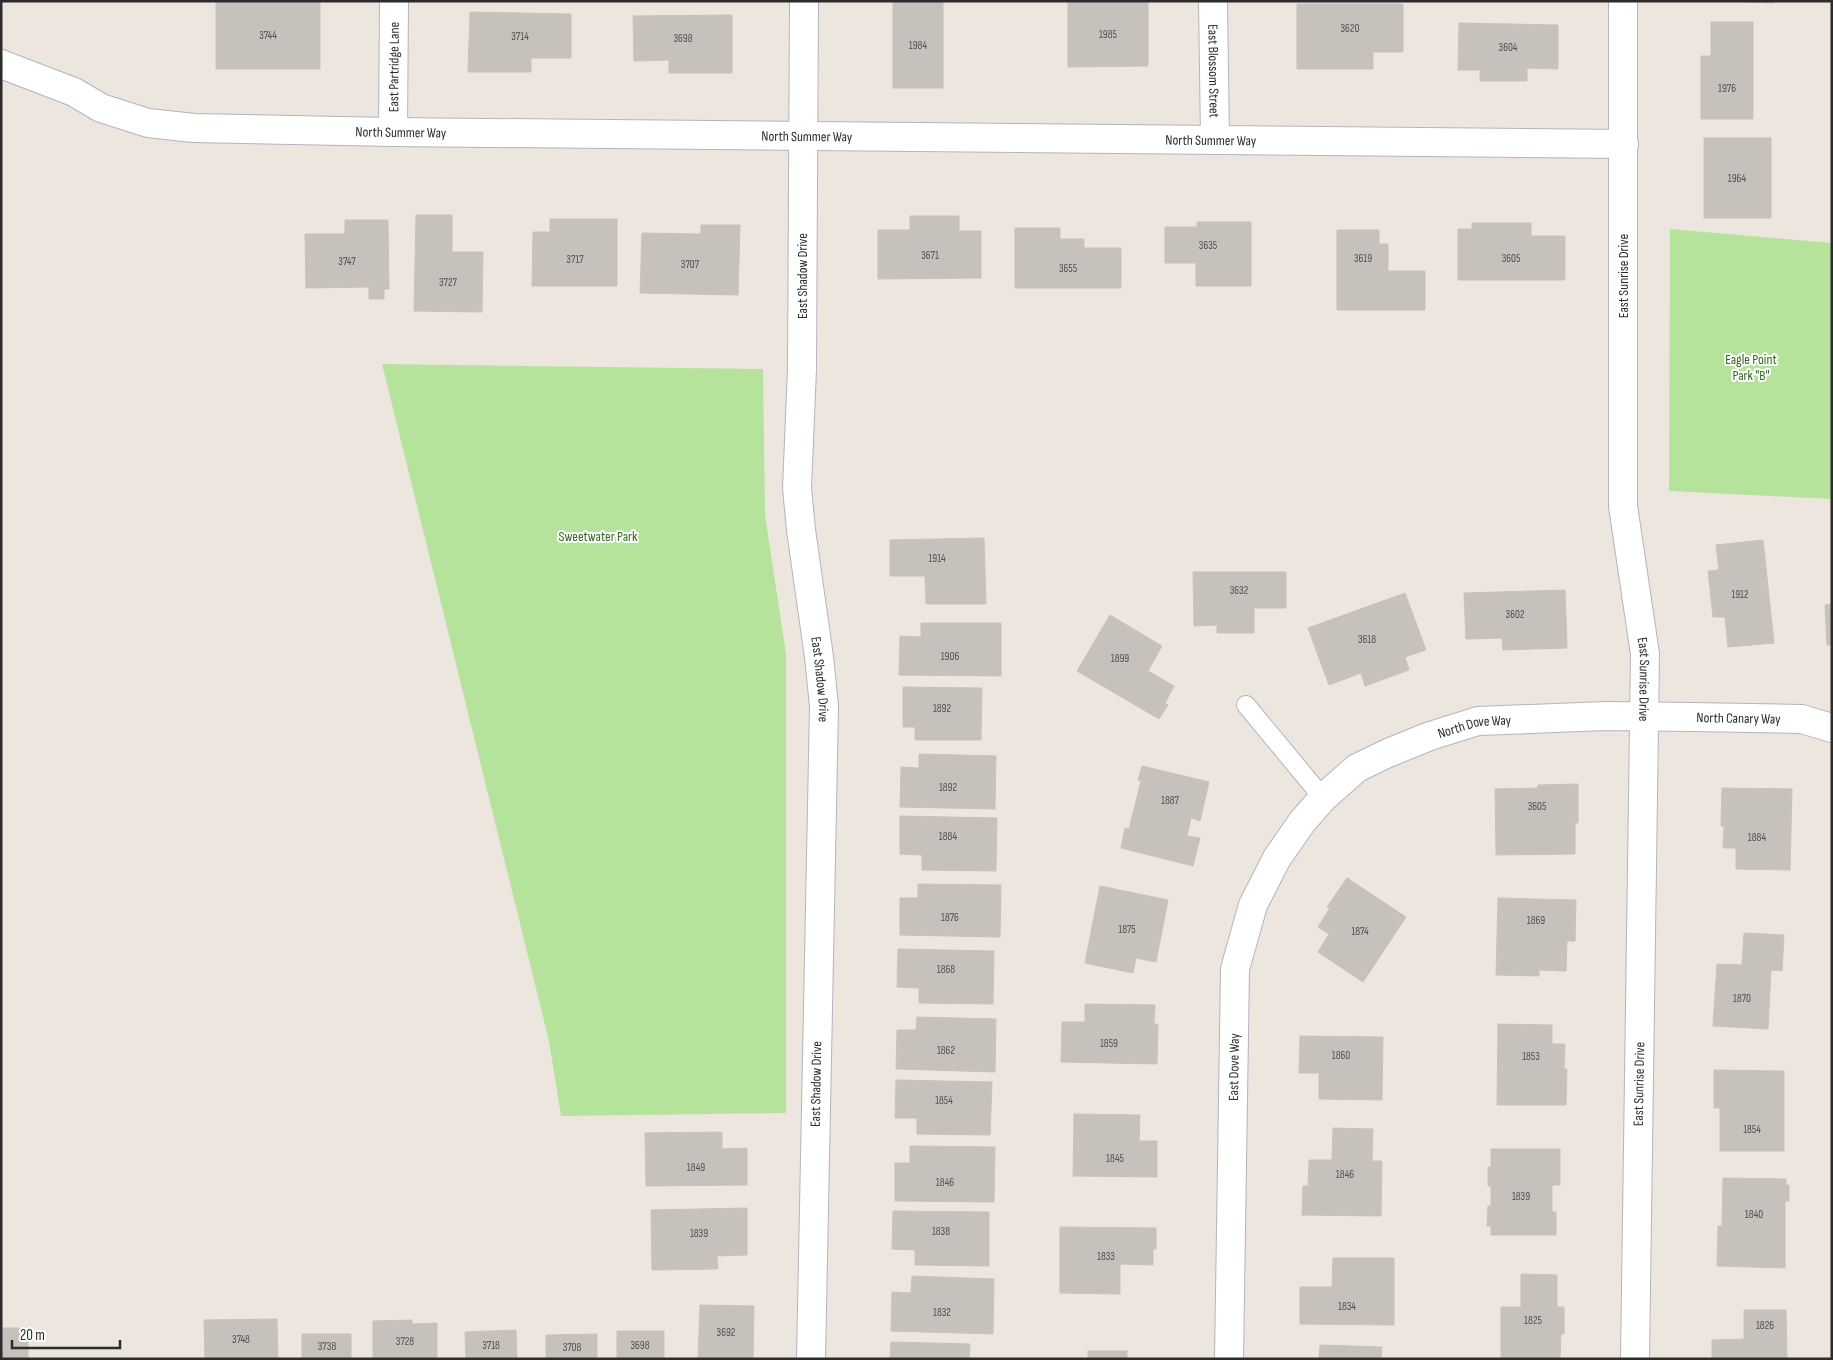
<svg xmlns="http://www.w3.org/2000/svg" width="1833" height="1360" font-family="'Sofia Sans Condensed',sans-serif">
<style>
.green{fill:#b6e39c}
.building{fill:#c6c1ba;stroke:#c9c2b8}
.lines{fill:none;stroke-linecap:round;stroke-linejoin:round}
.lane-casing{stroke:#b2b5bf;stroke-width:20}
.street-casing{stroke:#b2b5bf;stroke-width:30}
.lane{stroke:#fff;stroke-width:18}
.street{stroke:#fff;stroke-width:28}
.labels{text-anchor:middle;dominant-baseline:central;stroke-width:4;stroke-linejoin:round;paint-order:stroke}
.number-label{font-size:11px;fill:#525150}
.street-label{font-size:14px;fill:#2c2c2c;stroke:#fff}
.park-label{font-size:14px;fill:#2e691b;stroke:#fff}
</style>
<rect width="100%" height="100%" fill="#ede6de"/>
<g class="green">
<polygon points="1670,229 1832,243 1832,499 1669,491"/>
<polygon points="382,364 763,369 765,515 786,654 786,1113 561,1116 549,1041"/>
</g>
<g class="building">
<rect x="216" y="1" width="104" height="68"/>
<rect x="893" y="1" width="50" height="87"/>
<polygon points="1068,1 1148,1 1148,66 1068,67"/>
<polygon points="1729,1 1774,1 1774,3"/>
<polygon points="1297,4 1403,4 1403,52 1373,52 1373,69 1297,69"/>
<polygon points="470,12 571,14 571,58 531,58 531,72 468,72"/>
<polygon points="732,15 732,73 669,73 669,60 634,61 633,16"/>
<polygon points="1711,22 1753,22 1753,119 1701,119 1701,56 1711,56"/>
<polygon points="1459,23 1558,25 1558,69 1527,68 1527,81 1480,81 1480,70 1458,70"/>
<rect x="1704" y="138" width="67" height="80"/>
<polygon points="416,215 452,215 452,252 483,252 482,312 414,311"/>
<polygon points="910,216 959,216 959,231 981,231 981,278 878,279 878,230 910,230"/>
<polygon points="550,219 617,219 617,286 532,286 533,232 550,232"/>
<polygon points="345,220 388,220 389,289 384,289 384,299 369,299 369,287 306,288 305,234 345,234"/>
<polygon points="1197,222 1251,222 1251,286 1196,286 1196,263 1165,263 1165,227 1197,227"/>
<polygon points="1472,223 1531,223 1531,236 1565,236 1565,280 1458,280 1458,229 1472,229"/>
<polygon points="701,225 740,225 738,295 640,293 642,233 701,234"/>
<polygon points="1015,228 1060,228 1060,239 1084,239 1084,248 1121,248 1121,288 1015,288"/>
<polygon points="1337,230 1379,230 1379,244 1388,244 1388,271 1425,271 1425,310 1337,310"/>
<polygon points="984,538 986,604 926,604 925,576 890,576 890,540"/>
<polygon points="1763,540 1774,643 1728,647 1725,617 1713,617 1708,571 1719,570 1716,545"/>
<polygon points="1193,572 1286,572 1286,608 1254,608 1254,633 1217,633 1217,625 1194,626"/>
<polygon points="1565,590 1567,648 1503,650 1502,638 1466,639 1464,593"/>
<polygon points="1405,593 1426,650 1405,657 1409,670 1365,686 1361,673 1329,685 1308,628"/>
<polygon points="1832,604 1832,645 1827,645 1825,605"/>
<polygon points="1110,615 1162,646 1148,671 1174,686 1165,703 1168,705 1159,719 1077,671"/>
<polygon points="921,623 1001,623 1001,676 899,675 900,636 921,637"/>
<polygon points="903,687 982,688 981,740 915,740 915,727 903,727"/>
<polygon points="919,754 996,756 995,809 900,807 901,767 919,768"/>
<polygon points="1142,766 1209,782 1200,821 1191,818 1187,836 1200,838 1193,866 1121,848 1125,828 1129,829 1141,781 1138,780"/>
<polygon points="1578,784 1578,823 1575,823 1575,854 1496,855 1495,789 1538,788 1538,785"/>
<polygon points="1722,788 1792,789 1790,870 1736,869 1736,848 1723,848 1724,826 1721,826"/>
<polygon points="900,816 997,818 996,871 922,870 922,855 900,854"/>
<polygon points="1347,878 1406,917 1363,982 1318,952 1329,934 1318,927 1330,908 1327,907"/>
<polygon points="918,884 1001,885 1000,937 900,935 900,898 918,898"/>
<polygon points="1100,886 1168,900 1156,962 1136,958 1133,973 1085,963"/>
<polygon points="1498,898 1576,900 1575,941 1567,941 1566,971 1539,970 1539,976 1496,975"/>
<polygon points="1744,933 1784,935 1782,971 1771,970 1768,1029 1713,1026 1717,964 1742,965"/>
<polygon points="898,949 994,951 993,1004 919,1003 919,988 897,987"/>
<polygon points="1085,1004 1155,1005 1154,1024 1158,1024 1157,1064 1061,1062 1062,1022 1085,1022"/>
<polygon points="917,1017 996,1019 995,1072 896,1069 897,1030 916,1030"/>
<polygon points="1498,1024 1552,1025 1552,1044 1565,1044 1564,1069 1567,1069 1566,1105 1497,1105"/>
<polygon points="1300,1036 1383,1037 1382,1100 1319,1099 1319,1073 1299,1073"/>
<polygon points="1714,1070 1784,1071 1784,1151 1720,1151 1720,1108 1714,1108"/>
<polygon points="896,1080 992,1082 990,1135 917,1134 917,1118 895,1118"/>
<polygon points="1074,1114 1140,1115 1139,1141 1157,1141 1157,1177 1073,1176"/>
<polygon points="1333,1128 1373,1129 1372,1161 1382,1161 1381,1216 1302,1215 1303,1186 1308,1186 1309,1160 1332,1160"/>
<polygon points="722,1132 722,1149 747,1148 747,1185 646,1186 645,1133"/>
<polygon points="910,1146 995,1147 994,1202 895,1201 895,1163 910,1163"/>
<polygon points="1491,1149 1560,1149 1560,1185 1552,1185 1552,1212 1556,1212 1556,1235 1491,1235 1491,1226 1487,1226 1488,1206 1491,1206 1491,1186 1488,1186 1488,1167 1491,1167"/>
<polygon points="1723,1178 1786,1179 1786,1185 1789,1185 1789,1201 1785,1201 1785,1268 1717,1266 1718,1226 1722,1226"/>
<polygon points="747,1208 747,1255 717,1256 718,1269 652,1270 651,1210"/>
<polygon points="893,1211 989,1212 989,1266 915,1265 915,1250 892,1249"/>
<polygon points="1060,1227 1156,1228 1156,1249 1153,1249 1153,1265 1120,1264 1120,1294 1060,1293"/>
<polygon points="1333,1258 1394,1258 1394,1325 1300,1324 1300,1287 1332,1287"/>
<polygon points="1521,1274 1557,1275 1557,1307 1564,1307 1564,1334 1561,1334 1560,1359 1501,1359 1501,1307 1521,1307"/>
<polygon points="912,1276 994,1279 993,1334 891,1331 892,1292 911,1293"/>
<polygon points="700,1305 754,1306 753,1359 698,1359"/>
<polygon points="1744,1310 1786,1310 1787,1359 1712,1359 1712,1340 1744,1339"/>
<polygon points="277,1319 278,1359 205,1359 204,1320"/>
<polygon points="412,1320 412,1324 437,1323 437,1359 373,1359 373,1321"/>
<rect x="1" y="1328" width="27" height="31"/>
<polygon points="516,1330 517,1359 466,1359 465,1332"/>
<rect x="617" y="1331" width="47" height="28"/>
<rect x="302" y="1334" width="49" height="25"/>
<polygon points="597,1334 597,1359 546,1359 546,1335"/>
<polygon points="891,1342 970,1344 969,1359 890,1359"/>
<polygon points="1320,1345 1382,1347 1381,1359 1319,1359"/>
<rect x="1088" y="1351" width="39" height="8"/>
</g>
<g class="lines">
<g class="lane-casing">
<polyline id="lane" points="1246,705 1323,798"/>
</g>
<g class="street-casing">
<g id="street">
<path id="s1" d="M804,1L802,369L797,488L801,530L819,657L824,706L811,1359"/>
<path id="s2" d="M1213,1L1215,140"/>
<path id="s3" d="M1623,1V506L1645,654L1635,1359"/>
<path id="s4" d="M1,64L74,92L101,108L148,123L194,128L393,132L1624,144"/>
<path id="s5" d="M393,132L394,1"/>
<path id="s6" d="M1229,1359L1235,969L1253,905L1277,858L1302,822L1323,798L1357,768L1388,753L1430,736L1478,721L1606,716L1692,717L1802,719L1832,728"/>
</g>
</g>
<use href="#lane" class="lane"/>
<use href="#street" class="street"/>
</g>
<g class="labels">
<g class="number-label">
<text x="1350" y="28">3620</text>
<text x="1108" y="34">1985</text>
<text x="268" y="35">3744</text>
<text x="520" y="36">3714</text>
<text x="683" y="38">3698</text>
<text x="918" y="45">1984</text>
<text x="1508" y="47">3604</text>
<text x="1727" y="88">1976</text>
<text x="1737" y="178">1964</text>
<text x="1208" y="245">3635</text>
<text x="930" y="255">3671</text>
<text x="1363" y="258">3619</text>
<text x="1511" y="258">3605</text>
<text x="575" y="259">3717</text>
<text x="347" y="261">3747</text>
<text x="690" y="264">3707</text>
<text x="1068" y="268">3655</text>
<text x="448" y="282">3727</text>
<text x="937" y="558">1914</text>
<text x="1239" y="590">3632</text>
<text x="1740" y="594">1912</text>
<text x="1515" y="614">3602</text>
<text x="1367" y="639">3618</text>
<text x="950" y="656">1906</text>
<text x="1120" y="658">1899</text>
<text x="942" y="708">1892</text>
<text x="948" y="787">1892</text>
<text x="1170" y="800">1887</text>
<text x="1537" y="806">3605</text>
<text x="948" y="836">1884</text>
<text x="1757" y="837">1884</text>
<text x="950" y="917">1876</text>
<text x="1536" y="920">1869</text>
<text x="1127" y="929">1875</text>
<text x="1360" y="931">1874</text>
<text x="946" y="969">1868</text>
<text x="1742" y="998">1870</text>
<text x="1109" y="1043">1859</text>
<text x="946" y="1050">1862</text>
<text x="1341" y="1055">1860</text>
<text x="1531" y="1056">1853</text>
<text x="944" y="1100">1854</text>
<text x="1752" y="1129">1854</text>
<text x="1115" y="1158">1845</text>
<text x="696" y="1167">1849</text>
<text x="1345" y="1174">1846</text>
<text x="945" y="1182">1846</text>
<text x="1521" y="1196">1839</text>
<text x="1754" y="1214">1840</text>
<text x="941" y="1231">1838</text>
<text x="699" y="1233">1839</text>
<text x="1106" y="1256">1833</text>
<text x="1347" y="1306">1834</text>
<text x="942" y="1312">1832</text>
<text x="1533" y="1320">1825</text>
<text x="1765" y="1325">1826</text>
<text x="726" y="1332">3692</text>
<text x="241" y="1339">3748</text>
<text x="405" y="1341">3728</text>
<text x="491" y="1345">3718</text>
<text x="640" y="1345">3698</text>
<text x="327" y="1346">3738</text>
<text x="572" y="1347">3708</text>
</g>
<g class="street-label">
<text stroke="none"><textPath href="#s5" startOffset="65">East Partridge Lane</textPath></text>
<text stroke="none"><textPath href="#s2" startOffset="70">East Blossom Street</textPath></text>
<text stroke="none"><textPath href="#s4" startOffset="412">North Summer Way</textPath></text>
<text stroke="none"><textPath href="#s4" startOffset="818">North Summer Way</textPath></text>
<text stroke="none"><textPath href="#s4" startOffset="1222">North Summer Way</textPath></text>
<text transform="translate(802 276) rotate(-90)">East Shadow Drive</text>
<text transform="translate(1623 276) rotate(-90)">East Sunrise Drive</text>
<text stroke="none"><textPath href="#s1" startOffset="680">East Shadow Drive</textPath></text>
<text stroke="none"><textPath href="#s3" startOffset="680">East Sunrise Drive</textPath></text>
<text stroke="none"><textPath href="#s6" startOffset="1021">North Canary Way</textPath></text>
<text stroke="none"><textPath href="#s6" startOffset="756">North Dove Way</textPath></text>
<text stroke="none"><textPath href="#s6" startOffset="292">East Dove Way</textPath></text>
<text transform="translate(816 1084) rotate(-89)">East Shadow Drive</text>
<text transform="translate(1639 1084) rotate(-89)">East Sunrise Drive</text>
</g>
<g class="park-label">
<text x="1751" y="359">Eagle Point<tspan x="1751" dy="16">Park "B"</tspan></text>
<text x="598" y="536">Sweetwater Park</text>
</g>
</g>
<rect width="1833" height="1360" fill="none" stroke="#2c2c2c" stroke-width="5"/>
<path d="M12 1340v8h108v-8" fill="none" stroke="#2c2c2c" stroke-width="2.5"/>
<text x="20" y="1340" font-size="15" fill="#2c2c2c" stroke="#ffffff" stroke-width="4" paint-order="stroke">20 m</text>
</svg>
